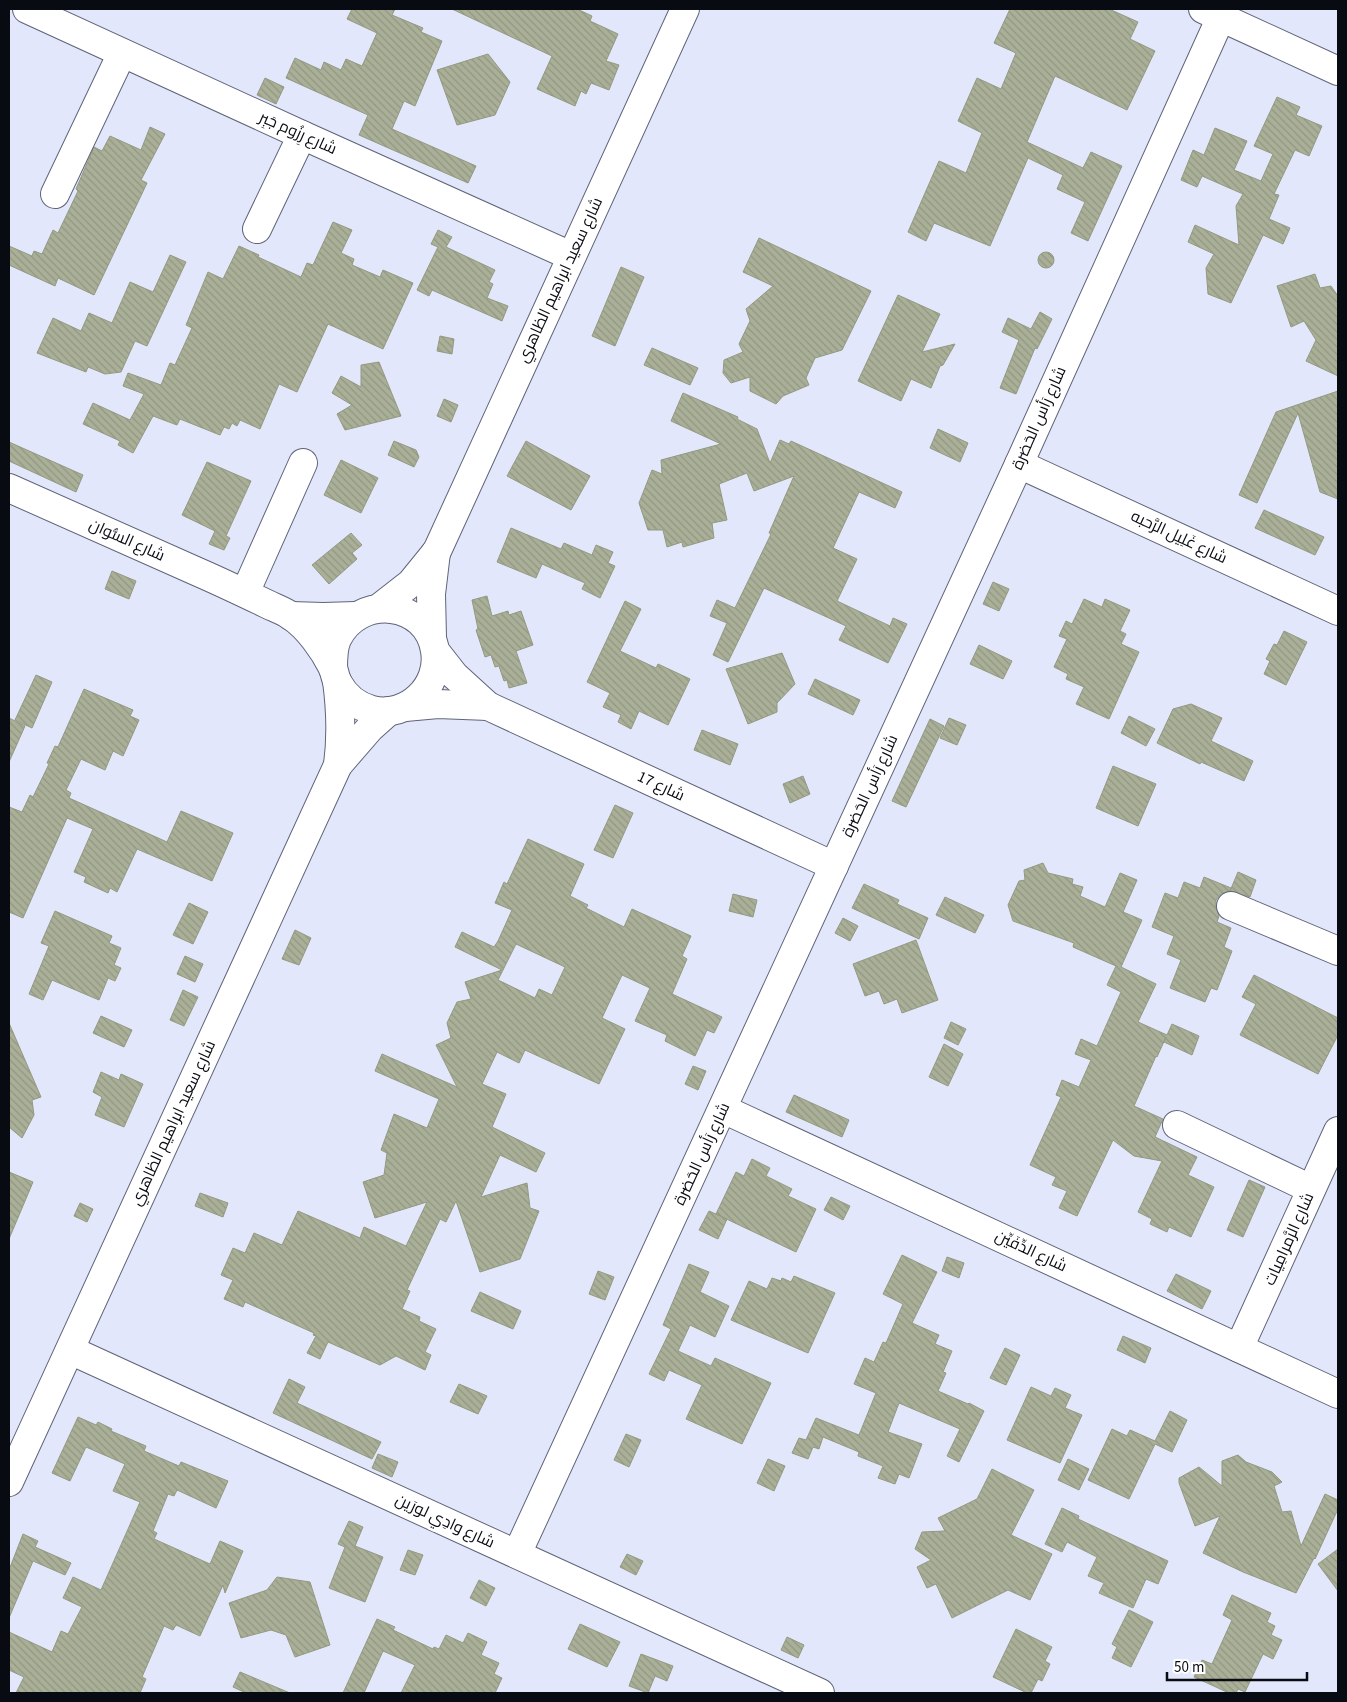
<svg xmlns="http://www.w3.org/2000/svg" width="1347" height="1702" font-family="'Source Sans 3',Cairo,sans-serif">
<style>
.building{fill:url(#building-back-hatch);stroke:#939981;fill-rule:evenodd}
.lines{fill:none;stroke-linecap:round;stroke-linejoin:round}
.minor-casing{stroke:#5f6479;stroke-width:30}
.minor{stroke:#fff;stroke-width:28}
.labels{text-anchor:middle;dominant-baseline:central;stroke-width:5;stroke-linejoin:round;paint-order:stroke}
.street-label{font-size:16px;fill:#090b12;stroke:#fff}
</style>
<defs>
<pattern id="building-back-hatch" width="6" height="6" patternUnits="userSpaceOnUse" patternTransform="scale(1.25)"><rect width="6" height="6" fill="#aab098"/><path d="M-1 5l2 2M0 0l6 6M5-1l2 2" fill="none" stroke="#919682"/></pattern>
</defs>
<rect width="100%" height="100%" fill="#e3e7fb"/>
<g class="building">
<polygon points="352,9 395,9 392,15 423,28 421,32 442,41 415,106 404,101 392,129 476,166 468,183 359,135 368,115 286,78 295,58 321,70 324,62 341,70 346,59 362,66 377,33 347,19"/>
<polygon points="452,9 577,9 592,16 590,21 618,34 606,61 619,65 609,90 591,83 586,94 581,91 575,106 537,89 552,56"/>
<polygon points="1010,9 1109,9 1138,22 1130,39 1155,51 1127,110 1055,76 1027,142 1083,168 1091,152 1122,166 1088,241 1071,233 1085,202 1057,189 1063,175 1028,158 990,246 934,223 926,241 908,232 939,161 966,173 982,133 958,121 977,78 1001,89 1016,53 994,43"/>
<polygon points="488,54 510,82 495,115 457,125 437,70"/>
<polygon points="265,78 284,87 276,104 257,95"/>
<polygon points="1277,97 1300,107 1296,115 1322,126 1309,156 1295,150 1274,194 1279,195 1269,219 1290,228 1283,244 1263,235 1231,303 1208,294 1206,268 1214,254 1188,242 1195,225 1239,245 1236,206 1243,194 1202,176 1197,187 1181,180 1193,150 1204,155 1215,128 1247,141 1234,170 1261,181 1273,154 1254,146"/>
<polygon points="150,127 165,134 141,180 147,183 94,295 58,278 55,286 9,265 9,246 32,256 34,251 42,254 53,230 58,233 78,191 76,189 94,147 102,151 110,136 141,150"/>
<polygon points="333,222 352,230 341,253 354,259 352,265 380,277 383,270 413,283 383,349 328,324 297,392 279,384 260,429 240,420 237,426 232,423 229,429 224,427 220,435 180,419 177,425 153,416 133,453 118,445 120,441 83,424 93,403 130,420 144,394 123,386 128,373 161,385 170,363 175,365 192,328 186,325 208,272 223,279 239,246 259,255 258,257 301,277 307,263 313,265"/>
<polygon points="438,230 452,237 446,247 495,270 489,282 493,284 487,298 508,306 502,321 432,290 429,296 417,290 438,247 431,244"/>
<polygon points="759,238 871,291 842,350 815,358 806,378 809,385 783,396 776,404 750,391 750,377 731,383 723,373 724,360 743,352 739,344 750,321 746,309 773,286 743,272"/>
<circle cx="1046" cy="260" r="8"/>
<polygon points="170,255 186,262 147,346 135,341 121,372 105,374 88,367 86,372 37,353 53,318 81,331 89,313 112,323 130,282 153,292"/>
<polygon points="621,267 644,277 615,346 592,336"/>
<polygon points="1315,274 1320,288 1331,286 1338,296 1338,376 1306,361 1316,340 1304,321 1291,327 1277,286"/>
<polygon points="898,295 940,314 922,352 955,344 943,365 940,366 931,388 911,379 901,401 858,381"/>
<polygon points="1040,312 1052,319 1037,349 1035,348 1016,394 1000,388 1019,340 1002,332 1008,318 1031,329"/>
<polygon points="440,336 454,339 452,354 437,351"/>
<polygon points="652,348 698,368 690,385 644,365"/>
<polygon points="379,362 401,416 345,430 337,414 352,405 332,393 341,376 361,387 361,365"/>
<polygon points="1338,391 1338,499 1320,492 1298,413 1257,503 1239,495 1276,412"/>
<polygon points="683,393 738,417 737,419 757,429 770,463 780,440 789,444 791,441 902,492 895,508 859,492 833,548 857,559 837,601 890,626 893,618 907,624 888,663 839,640 846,626 764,588 728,662 713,655 727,623 710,616 717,600 735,608 771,534 769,533 794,476 754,491 747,473 719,484 727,520 712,523 714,538 683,547 682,542 667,547 663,530 648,530 639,503 652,470 662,474 661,460 721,444 671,421"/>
<polygon points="444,399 458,405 451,422 437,416"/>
<polygon points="938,429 968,443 960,462 930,448"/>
<polygon points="394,441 416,450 419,457 414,467 388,455"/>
<polygon points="526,441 590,476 571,510 507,476"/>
<polygon points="9,442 83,475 76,492 9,461"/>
<polygon points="341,460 378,478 361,513 324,495"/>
<polygon points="207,462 251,481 226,536 230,538 224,550 209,544 215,531 182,515"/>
<polygon points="1264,510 1324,537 1315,555 1255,528"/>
<polygon points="511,528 561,549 564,543 592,555 596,545 613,552 608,563 615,566 600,598 582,589 585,583 542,564 536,578 497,562"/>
<polygon points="351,533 362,545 352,553 357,559 329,584 312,565"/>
<polygon points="112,571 136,581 129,599 105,589"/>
<polygon points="993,582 1009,589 999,611 983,604"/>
<polygon points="487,596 492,616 508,611 509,615 521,611 533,645 516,651 527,683 509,688 507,680 504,681 499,666 495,667 491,655 485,657 476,630 478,629 472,600"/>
<polygon points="1084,599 1102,607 1105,599 1130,610 1120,631 1126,634 1121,644 1139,652 1109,719 1076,704 1084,687 1066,679 1068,674 1054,667 1067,639 1059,636 1066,621 1072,624"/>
<polygon points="625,601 641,609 620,651 656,668 658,664 690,679 668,725 639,711 631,729 618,722 621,715 603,707 610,693 587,682"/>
<polygon points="1284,631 1307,642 1286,685 1264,674 1270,661 1266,659 1274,644 1277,645"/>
<polygon points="979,645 1012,661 1003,679 970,664"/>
<polygon points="782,653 795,684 777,703 777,712 748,724 726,669"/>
<polygon points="36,675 52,682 32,728 15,720"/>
<polygon points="815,679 860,700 853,715 808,694"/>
<polygon points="84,689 133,710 130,716 139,720 123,756 113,751 105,770 81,759 66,790 71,793 69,798 167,842 181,811 233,833 212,881 137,849 117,892 110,888 108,893 84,882 86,877 74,872 93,829 67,818 23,918 9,912 9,807 22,812 30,795 33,797 49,764 47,763 55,746 58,747"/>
<polygon points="1191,704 1222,718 1211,741 1253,761 1244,781 1201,762 1200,764 1157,743 1173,709"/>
<polygon points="1129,716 1155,729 1146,746 1121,733"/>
<polygon points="9,718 25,726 9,762"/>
<polygon points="949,718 966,725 957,745 940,738"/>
<polygon points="930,719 944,726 906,807 892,801"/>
<polygon points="702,730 738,744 730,765 694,750"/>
<polygon points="1113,766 1156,784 1138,826 1096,808"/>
<polygon points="803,776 810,794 790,803 783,784"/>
<polygon points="615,805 633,813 613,858 594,850"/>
<path d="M528,839L584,864L570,896L588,905L586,908L624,927L632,909L691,936L682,956L687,959L672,994L722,1017L714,1033L707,1030L695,1056L665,1041L667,1035L635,1021L650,988L622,975L602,1018L625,1029L599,1084L525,1050L519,1063L497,1052L482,1084L506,1094L492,1127L545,1153L536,1172L500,1155L481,1197L527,1183L530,1208L539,1211L520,1259L480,1272L456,1201L446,1222L440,1219L407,1290L410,1291L402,1309L420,1317L419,1321L436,1329L425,1352L431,1355L425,1370L396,1356L380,1365L328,1342L320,1359L307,1353L316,1336L313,1335L314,1333L245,1302L243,1307L224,1299L233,1280L221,1275L233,1248L245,1253L254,1233L282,1245L298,1211L360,1238L364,1227L406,1246L427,1202L375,1218L363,1182L384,1175L387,1153L381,1150L394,1114L427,1128L439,1099L375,1071L382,1054L457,1087L436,1045L451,1038L447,1023L457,1002L471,999L465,982L502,970L455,947L462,932L494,947L498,941L512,910L495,903L504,882L507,884ZM516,944L565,967L552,995L539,989L535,998L498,980Z"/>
<polygon points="1043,863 1048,873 1073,879 1072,884 1083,887 1080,896 1105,907 1120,873 1137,880 1123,912 1142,920 1121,967 1156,984 1138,1022 1167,1035 1172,1024 1199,1036 1192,1055 1164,1042 1166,1037 1157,1057 1156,1056 1134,1106 1163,1119 1155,1137 1197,1157 1188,1175 1214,1187 1191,1237 1169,1227 1167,1232 1150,1224 1152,1219 1138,1212 1162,1161 1134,1156 1113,1140 1077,1216 1059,1208 1067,1191 1052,1185 1056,1177 1030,1165 1061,1097 1056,1095 1062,1080 1079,1087 1091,1060 1075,1054 1081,1039 1097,1046 1121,992 1107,985 1116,966 1073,947 1074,943 1013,921 1008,905 1019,881 1025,880 1024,870"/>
<polygon points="1238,872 1256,880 1250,897 1230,891"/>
<polygon points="1204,877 1231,888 1230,891 1221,894 1216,900 1216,907 1219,916 1217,922 1231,928 1224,947 1232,951 1217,990 1211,988 1205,1002 1170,988 1181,960 1167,954 1174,936 1152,927 1165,893 1178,898 1184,882 1200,888"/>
<polygon points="864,884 899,900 897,904 928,918 919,939 852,908"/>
<polygon points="733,894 757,900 753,917 729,911"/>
<polygon points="945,897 984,915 975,933 936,915"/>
<polygon points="189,903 208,912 193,944 173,935"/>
<polygon points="55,911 112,936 109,943 121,948 114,965 121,968 115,981 108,978 99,1000 52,980 43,1000 29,994 49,946 41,943"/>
<polygon points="843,918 858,926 850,941 835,933"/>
<polygon points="295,930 311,938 299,965 282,959"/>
<polygon points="916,940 938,1000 902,1013 897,999 884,1004 879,991 865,996 853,964"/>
<polygon points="185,956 203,964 195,982 177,974"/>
<polygon points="1254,975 1338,1018 1338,1035 1318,1074 1240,1035 1256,1004 1242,997"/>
<polygon points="183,990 198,997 184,1026 170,1020"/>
<polygon points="101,1016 132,1030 124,1047 93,1033"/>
<polygon points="951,1022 966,1029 958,1045 944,1038"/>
<polygon points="9,1023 41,1097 32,1100 34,1115 22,1138 9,1127"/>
<polygon points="944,1044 963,1054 948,1086 929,1077"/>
<polygon points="693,1066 706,1071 698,1090 685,1084"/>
<polygon points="101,1072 119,1080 121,1074 143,1084 124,1127 95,1115 102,1097 93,1092"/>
<polygon points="794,1095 849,1120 842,1137 786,1112"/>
<polygon points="752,1159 770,1168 766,1176 792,1189 788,1196 816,1209 796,1252 716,1214 736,1172 744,1176"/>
<polygon points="9,1172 33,1182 9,1239"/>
<polygon points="1249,1180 1265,1187 1243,1237 1227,1230"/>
<polygon points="200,1193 228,1203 223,1217 195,1206"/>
<polygon points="831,1197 850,1206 843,1220 824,1210"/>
<polygon points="80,1203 93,1209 87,1222 74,1216"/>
<polygon points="709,1211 727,1219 718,1239 699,1230"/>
<polygon points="902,1255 937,1272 912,1323 939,1335 935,1344 952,1351 943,1372 946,1373 938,1391 968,1404 969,1403 984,1411 959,1462 947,1456 960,1429 899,1403 888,1432 922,1444 909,1478 899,1474 895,1484 878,1478 883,1466 858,1456 859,1452 823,1437 819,1449 813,1447 808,1459 792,1453 799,1438 806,1440 816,1418 859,1435 876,1393 854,1384 865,1358 874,1362 883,1342 886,1343 903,1304 883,1294"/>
<polygon points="947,1257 964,1263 959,1278 942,1271"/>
<polygon points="689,1264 709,1272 700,1292 729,1306 715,1337 690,1325 678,1351 711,1366 715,1358 771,1383 742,1444 686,1419 702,1385 669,1370 664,1381 649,1374 671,1329 663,1325"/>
<polygon points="598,1271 614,1277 605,1300 589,1294"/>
<polygon points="1176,1274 1211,1291 1202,1309 1167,1291"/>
<polygon points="794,1276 835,1293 808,1353 731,1320 749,1281 767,1289 772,1278 781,1281 782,1278 791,1282"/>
<polygon points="480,1292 521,1311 513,1329 471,1311"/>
<polygon points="1123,1336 1151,1348 1145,1363 1117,1350"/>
<polygon points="1005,1348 1020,1355 1006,1385 990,1378"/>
<polygon points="289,1379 305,1387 297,1403 381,1442 372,1459 273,1413"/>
<polygon points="459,1384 487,1396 478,1414 450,1402"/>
<polygon points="1031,1387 1051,1396 1055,1388 1071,1395 1065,1408 1082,1415 1060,1463 1007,1440"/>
<polygon points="1170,1411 1187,1420 1172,1452 1155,1444 1129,1499 1088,1480 1112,1429 1127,1436 1130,1430 1155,1441"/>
<polygon points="78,1417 96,1425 98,1422 112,1429 111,1431 146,1446 144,1451 179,1466 181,1462 228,1481 216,1508 177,1490 174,1496 168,1494 153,1531 157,1533 154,1539 210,1564 220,1541 243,1551 225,1593 223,1585 200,1636 176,1625 173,1630 164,1626 142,1677 146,1679 140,1693 16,1693 24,1677 9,1670 9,1632 52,1652 61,1631 68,1634 82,1607 63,1598 73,1577 101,1590 140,1502 113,1491 125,1464 86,1447 70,1481 52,1473"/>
<polygon points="626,1434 641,1440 629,1467 614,1460"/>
<polygon points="378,1454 398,1462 392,1477 372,1468"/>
<polygon points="1238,1455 1246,1462 1272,1472 1282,1482 1274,1486 1282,1512 1291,1511 1301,1546 1325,1494 1338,1500 1338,1509 1315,1559 1314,1558 1296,1593 1243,1572 1203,1553 1220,1516 1195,1526 1179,1483 1179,1478 1199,1467 1222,1486 1222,1461"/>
<polygon points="768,1459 785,1466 774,1491 757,1483"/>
<polygon points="1068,1459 1089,1469 1079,1490 1058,1480"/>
<polygon points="992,1469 1034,1490 1011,1535 1052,1554 1030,1600 1008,1590 952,1618 936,1584 927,1588 917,1567 931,1560 915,1549 922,1532 945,1531 938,1518 977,1499"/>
<polygon points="1062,1508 1079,1516 1078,1519 1168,1561 1158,1584 1146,1579 1133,1608 1099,1593 1104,1583 1088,1576 1097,1557 1067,1542 1062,1552 1045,1544"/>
<polygon points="349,1521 363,1527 355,1546 383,1557 365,1602 329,1588 345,1547 338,1544"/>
<polygon points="23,1534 38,1541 35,1547 71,1563 65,1575 33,1561 9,1618 9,1570"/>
<polygon points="1338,1549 1338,1591 1318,1564"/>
<polygon points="408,1550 423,1555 415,1575 400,1570"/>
<polygon points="627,1554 643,1561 636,1575 620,1567"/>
<polygon points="277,1577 310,1582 330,1645 295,1657 286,1635 271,1630 241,1638 229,1603 267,1590"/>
<polygon points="479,1580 495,1588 486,1606 470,1598"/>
<polygon points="1232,1595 1271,1613 1267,1622 1275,1626 1271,1635 1282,1640 1273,1659 1263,1654 1245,1692 1238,1689 1236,1693 1229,1693 1194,1677 1202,1660 1212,1664 1232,1620 1223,1615"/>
<polygon points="1129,1610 1153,1622 1131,1667 1112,1658 1117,1647 1112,1644"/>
<polygon points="377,1619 395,1627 393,1630 433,1649 434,1647 439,1649 446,1635 463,1643 468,1633 487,1642 481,1655 499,1663 494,1674 502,1678 495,1693 401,1693 415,1665 383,1651 364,1693 343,1693"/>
<polygon points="580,1624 620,1642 607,1667 568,1649"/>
<polygon points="1016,1629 1052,1647 1045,1661 1050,1664 1042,1681 1038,1679 1031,1693 1027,1693 993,1677"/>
<polygon points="787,1637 804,1645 798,1658 781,1650"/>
<polygon points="641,1654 673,1666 667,1681 655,1676 648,1693 629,1686"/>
<polygon points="240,1672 290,1693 246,1693 233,1687"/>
</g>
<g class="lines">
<g class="minor-casing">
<g id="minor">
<polyline points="27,9 302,135 571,256"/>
<polyline points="1203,9 1338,71"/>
<polyline points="55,194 122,53"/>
<polyline points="257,229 302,135"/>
<polyline points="1019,464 1338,611"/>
<path d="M9,488C72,516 135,544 198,572C221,582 244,593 267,604C275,608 284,611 291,616C308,627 324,650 333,668C335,673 335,678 338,683C345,696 357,706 372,710C407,719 441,686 435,651C428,601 359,593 337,639C333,648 333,659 333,669"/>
<polyline points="245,593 303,463"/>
<polyline points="379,608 411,583 437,551 685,9"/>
<polyline points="291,616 323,617 356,616"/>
<polyline points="432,638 431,594 436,552"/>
<polyline points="436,652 454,675 488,706 834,866"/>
<path d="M337,681C341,711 342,735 338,765"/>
<polyline points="405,707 438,704 488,706"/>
<polyline points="1231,906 1338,951"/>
<polyline points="723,1109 1338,1394"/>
<polyline points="1177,1125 1311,1189"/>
<polyline points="1239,1348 1338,1131"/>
<polyline points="70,1350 820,1693"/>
<polyline points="9,1482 338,765 370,728 389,711"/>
<polyline points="517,1554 1019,464 1221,17"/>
</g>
</g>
<use href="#minor" class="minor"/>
</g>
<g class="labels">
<g class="street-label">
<text transform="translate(298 133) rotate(24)">شارع رِزُوم جَبِر</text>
<text transform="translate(560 280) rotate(-65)">شارع سعيد ابراهيم الظاهري</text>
<text transform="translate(1039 418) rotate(-66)">شارع رَأس الحَضرة</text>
<text transform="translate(1179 537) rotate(25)">شارع غَلِيل الرَّحبه</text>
<text transform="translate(127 540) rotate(24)">شارع السُّوان</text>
<text transform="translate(661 786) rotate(25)">شارع 17</text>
<text transform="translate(870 786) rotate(-65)">شارع رَأس الحَضرة</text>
<text transform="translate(173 1123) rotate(-65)">شارع سعيد ابراهيم الظاهري</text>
<text transform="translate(702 1154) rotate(-65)">شارع رَأس الحَضرة</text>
<text transform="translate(1289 1239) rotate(-66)">شارع الرَّمرامِيات</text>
<text transform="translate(1031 1251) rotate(25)">شارع الدِّفَيِّن</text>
<text transform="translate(445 1521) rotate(25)">شارع وادِي لورَين</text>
</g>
</g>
<rect width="1347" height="1702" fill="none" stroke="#090b12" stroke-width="20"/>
<path d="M1167 1672v8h140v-8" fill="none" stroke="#090b12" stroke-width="2.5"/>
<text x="1174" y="1672" font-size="15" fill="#090b12" stroke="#ffffff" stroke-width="4" paint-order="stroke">50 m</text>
</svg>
